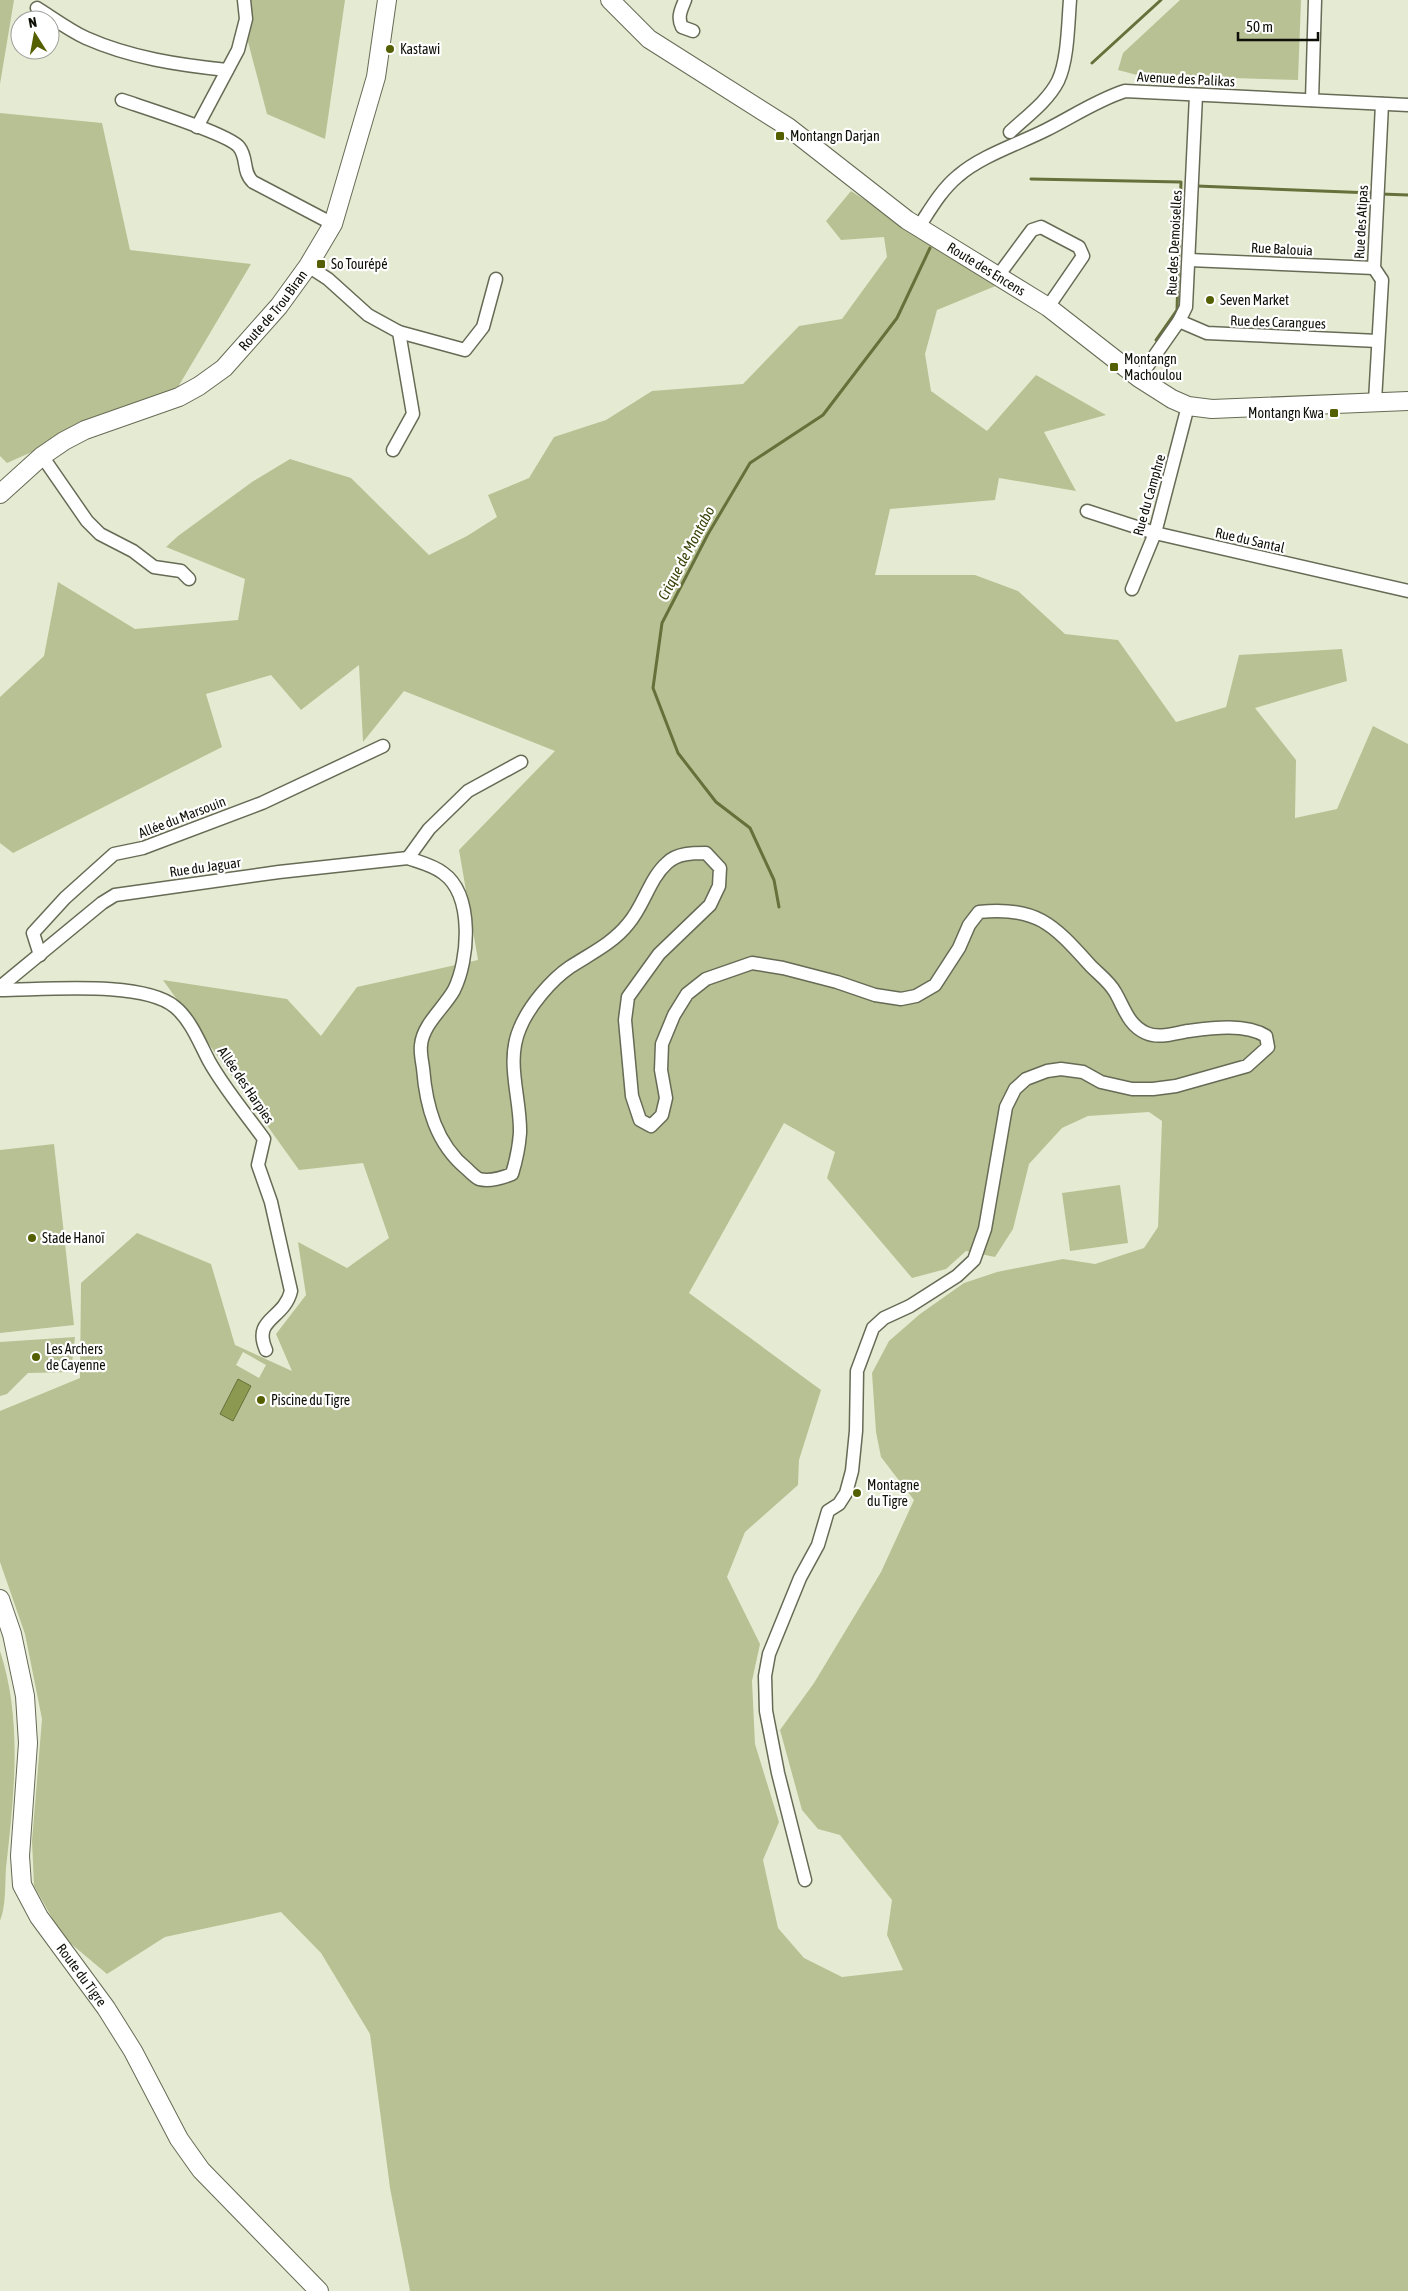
<svg xmlns="http://www.w3.org/2000/svg" width="1408" height="2291" font-family="'Asap Condensed',sans-serif">
<style>
.green{fill:#b8c194;fill-rule:evenodd}
.water{fill:#8c9950;stroke:#66703a}
.lines{fill:none;stroke-linecap:round;stroke-linejoin:round}
.stream{stroke:#66703a;stroke-width:3}
.street-casing{stroke:#666b55;stroke-width:15}
.secondary-casing{stroke:#666b55;stroke-width:20}
.street{stroke:#fff;stroke-width:12}
.secondary{stroke:#fff;stroke-width:18}
.poi-dot{fill:#545f00;stroke:#fff;stroke-width:2}
.labels{text-anchor:middle;dominant-baseline:central;stroke-width:4.5;stroke-linejoin:round;paint-order:stroke}
.poi-label{font-size:14px;fill:#0e0f07;stroke:#fff;text-anchor:start}
.street-label{font-size:14px;fill:#0e0f07;stroke:#fff}
.water-label{font-size:15px;font-style:italic;fill:#3a4207;stroke:#fff}
</style>
<rect width="100%" height="100%" fill="#e5ebd2"/>
<g class="green">
<polygon points="0,0 14,0 0,84"/>
<polygon points="237,0 345,0 325,139 267,114"/>
<polygon points="1180,0 1301,0 1298,80 1137,75 1118,70 1123,53"/>
<polygon points="0,113 102,123 130,250 251,264 178,387 7,463 0,456"/>
<path d="M851,191L998,285L937,310L925,354L931,391L987,431L1036,375L1106,415L1044,432L1076,491L999,478L995,500L890,509L875,575H975L1018,591L1065,634L1118,640L1176,722L1226,707L1239,655L1342,649L1347,681L1255,708L1296,760L1295,818L1337,809L1373,726L1408,744V2291H410L390,2188L370,2034L321,1953L281,1912L165,1937L107,1974L63,1937L34,1886L32,1841L42,1719L25,1634L0,1562V1411L80,1378L81,1283L137,1233L211,1264L235,1345L292,1371L276,1334L306,1295L298,1242L347,1268L389,1238L363,1163L299,1170L163,980L287,999L321,1036L357,987L478,960L459,850L555,751L404,691L363,742L359,665L301,710L271,675L206,694L222,747L13,853L0,843V697L44,656L58,582L135,629L238,620L245,579L166,547L178,536L252,482L290,459L351,478L429,555L467,536L497,517L488,495L529,478L554,437L606,420L652,391L743,384L799,326L842,319L887,257L884,237L841,240L826,221ZM1149,1112L1162,1121L1158,1227L1144,1248L1095,1264L1063,1259L997,1272L964,1283L920,1314L889,1341L872,1373L876,1432L881,1457L914,1500L881,1572L814,1683L780,1730L802,1810L818,1829L840,1835L892,1900L887,1935L903,1970L842,1977L804,1958L778,1928L763,1860L779,1822L755,1744L752,1681L760,1644L727,1577L745,1532L798,1485L799,1460L821,1390L689,1293L784,1123L835,1152L827,1178L912,1278L946,1269L966,1251L995,1257L1013,1229L1029,1164L1062,1128L1088,1116ZM243,1352L266,1365L259,1378L236,1365Z"/>
<polygon points="54,1144 74,1325 0,1333 0,1150"/>
<polygon points="1120,1185 1128,1243 1070,1251 1062,1193"/>
<polygon points="75,1337 71,1372 28,1373 7,1394 0,1396 0,1342"/>
<path d="M0,1651C23,1721 14,1796 6,1868C5,1884 6,1907 0,1921Z"/>
</g>
<polygon class="water" points="238,1379 251,1386 233,1421 220,1414"/>
<g class="lines">
<g class="stream">
<polyline points="1092,63 1161,0"/>
<polyline points="1031,179 1181,182 1177,310 1156,340"/>
<polyline points="1197,186 1372,193"/>
<polyline points="1381,194 1408,195"/>
<polyline points="779,907 774,880 750,828 716,802 678,753 653,688 662,623 708,534 750,463 823,415 897,318 930,248"/>
</g>
<g class="street-casing">
<g id="street">
<path d="M685,0C681,10 677,17 682,27L693,31"/>
<path d="M37,8C53,18 69,30 86,38C131,58 179,65 227,70"/>
<path d="M122,100C142,107 229,134 239,147C248,158 242,172 253,182L333,224"/>
<polyline points="1312,100 1315,0"/>
<polyline points="197,127 238,50 246,19 244,0"/>
<path d="M1010,132C1026,117 1048,101 1058,81C1068,60 1068,24 1070,0"/>
<path d="M918,228C930,210 941,190 958,176C981,156 1018,144 1046,130C1072,117 1097,100 1125,91L1408,105"/>
<polyline points="1189,260 1374,268"/>
<polyline points="308,266 328,279 368,315 399,332 413,414 393,450"/>
<polyline points="998,276 1032,230 1041,227 1079,247 1083,256 1048,307"/>
<polyline points="1179,321 1207,333 1378,341"/>
<polyline points="399,332 465,350 483,327 496,279"/>
<polyline points="1139,378 1179,321 1186,307 1196,95"/>
<polyline points="1375,401 1382,280 1374,268 1382,104"/>
<polyline points="42,456 87,521 100,534 133,551 154,567 181,571 189,579"/>
<polyline points="1087,511 1155,533 1408,591"/>
<polyline points="1132,589 1155,533 1188,406"/>
<polyline points="408,858 429,829 468,791 521,762"/>
<polyline points="40,955 33,933 65,898 114,854 143,848 262,803 383,746"/>
<path d="M0,987L102,903L115,895L279,872L408,858C419,862 433,865 443,873C474,895 469,960 454,990C444,1008 423,1024 421,1045C420,1052 422,1061 423,1068C426,1106 436,1144 467,1169C470,1172 475,1177 479,1179C490,1182 502,1178 512,1174C516,1161 519,1147 520,1133C521,1098 505,1062 520,1028C529,1006 551,980 570,967C590,954 613,943 628,924C644,906 649,879 667,863C677,853 693,853 706,853L720,868L719,886L710,905L659,954L628,997L625,1020L632,1096L640,1120L651,1126L662,1115L666,1098L661,1070L662,1044L674,1015L687,994L706,979L752,963L783,968L837,982L875,995L901,999L916,996L935,985L959,948L969,925L979,912C1036,906 1053,924 1089,964C1097,973 1109,981 1115,992C1124,1007 1128,1025 1146,1033C1159,1039 1175,1033 1188,1031C1211,1028 1245,1023 1266,1036L1268,1047L1247,1066L1176,1086L1153,1089H1132L1101,1082L1083,1072L1061,1069L1047,1071L1026,1079L1015,1089L1006,1107L985,1229L974,1260L957,1276L910,1306L884,1318L873,1328L857,1371L856,1431L852,1471L846,1493L839,1504L828,1511L818,1545L800,1578L769,1654L765,1676L766,1711L778,1773L805,1880"/>
<path d="M0,990C43,990 143,980 175,1007C191,1020 200,1044 209,1061C224,1088 246,1114 264,1139L258,1165L271,1202L291,1291C284,1320 252,1318 266,1350"/>
</g>
</g>
<g class="secondary-casing">
<g id="secondary">
<path id="s1" d="M610,0L649,39L788,127L907,220L1048,307L1139,378L1172,399L1188,406L1212,409L1408,401"/>
<path id="s2" d="M0,494L42,456L64,441L85,430L179,397L199,386L224,368L279,306L308,266L333,224L376,77L387,0"/>
<path id="s3" d="M0,1599L12,1634L25,1696L28,1743L20,1856L22,1885L39,1917L106,2008L133,2051L179,2139L201,2170L319,2291"/>
</g>
</g>
<use href="#street" class="street"/>
<use href="#secondary" class="secondary"/>
</g>
<g class="poi-dot">
<circle cx="390" cy="49" r="5"/>
<rect x="775" y="131" width="10" height="10" rx="2.5"/>
<rect x="316" y="259" width="10" height="10" rx="2.5"/>
<circle cx="1210" cy="300" r="5"/>
<rect x="1109" y="362" width="10" height="10" rx="2.5"/>
<rect x="1329" y="408" width="10" height="10" rx="2.5"/>
<circle cx="32" cy="1238" r="5"/>
<circle cx="36" cy="1357" r="5"/>
<circle cx="261" cy="1400" r="5"/>
<circle cx="857" cy="1493" r="5"/>
</g>
<g class="labels">
<g class="poi-label">
<text x="400" y="49">Kastawi</text>
<text x="790" y="136">Montangn Darjan</text>
<text x="331" y="264">So Tourépé</text>
<text x="1220" y="300">Seven Market</text>
<text x="1124" y="359">Montangn<tspan x="1124" dy="16">Machoulou</tspan></text>
<text x="1324" y="413" text-anchor="end">Montangn Kwa</text>
<text x="42" y="1238">Stade Hanoï</text>
<text x="46" y="1349">Les Archers<tspan x="46" dy="16">de Cayenne</tspan></text>
<text x="271" y="1400">Piscine du Tigre</text>
<text x="867" y="1485">Montagne<tspan x="867" dy="16">du Tigre</tspan></text>
</g>
<g class="street-label">
<text transform="translate(1186 79) rotate(3)">Avenue des Palikas</text>
<text transform="translate(1361 222) rotate(-87)">Rue des Atipas</text>
<text transform="translate(1174 243) rotate(-87)">Rue des Demoiselles</text>
<text transform="translate(1282 249) rotate(3)">Rue Balouia</text>
<text stroke="none"><textPath href="#s1" startOffset="464">Route des Encens</textPath></text>
<text stroke="none"><textPath href="#s2" startOffset="336">Route de Trou Biran</textPath></text>
<text transform="translate(1278 322) rotate(2)">Rue des Carangues</text>
<text transform="translate(1149 495) rotate(-74)">Rue du Camphre</text>
<text transform="translate(1250 540) rotate(13)">Rue du Santal</text>
<text transform="translate(182 817) rotate(-21)">Allée du Marsouin</text>
<text transform="translate(205 867) rotate(-8)">Rue du Jaguar</text>
<text transform="translate(246 1085) rotate(56)">Allée des Harpies</text>
<text stroke="none"><textPath href="#s3" startOffset="398">Route du Tigre</textPath></text>
</g>
<g class="water-label">
<text transform="translate(686 553) rotate(-62)">Crique de Montabo</text>
</g>
</g>
<g transform="translate(35 35) rotate(349)"><circle r="24" fill="#ffffff" stroke="#9f9f9c"/>
<path d="M0-4L9 19L0 12L-9 19Z" fill="#545f00"/>
<text y="-8" font-size="14" font-weight="bold" text-anchor="middle" fill="#0e0f07">N</text>
</g>
<path d="M1238 32v8h80v-8" fill="none" stroke="#0e0f07" stroke-width="2.5"/>
<text x="1246" y="32" font-size="15" fill="#0e0f07" stroke="#ffffff" stroke-width="4" paint-order="stroke">50 m</text>
</svg>
